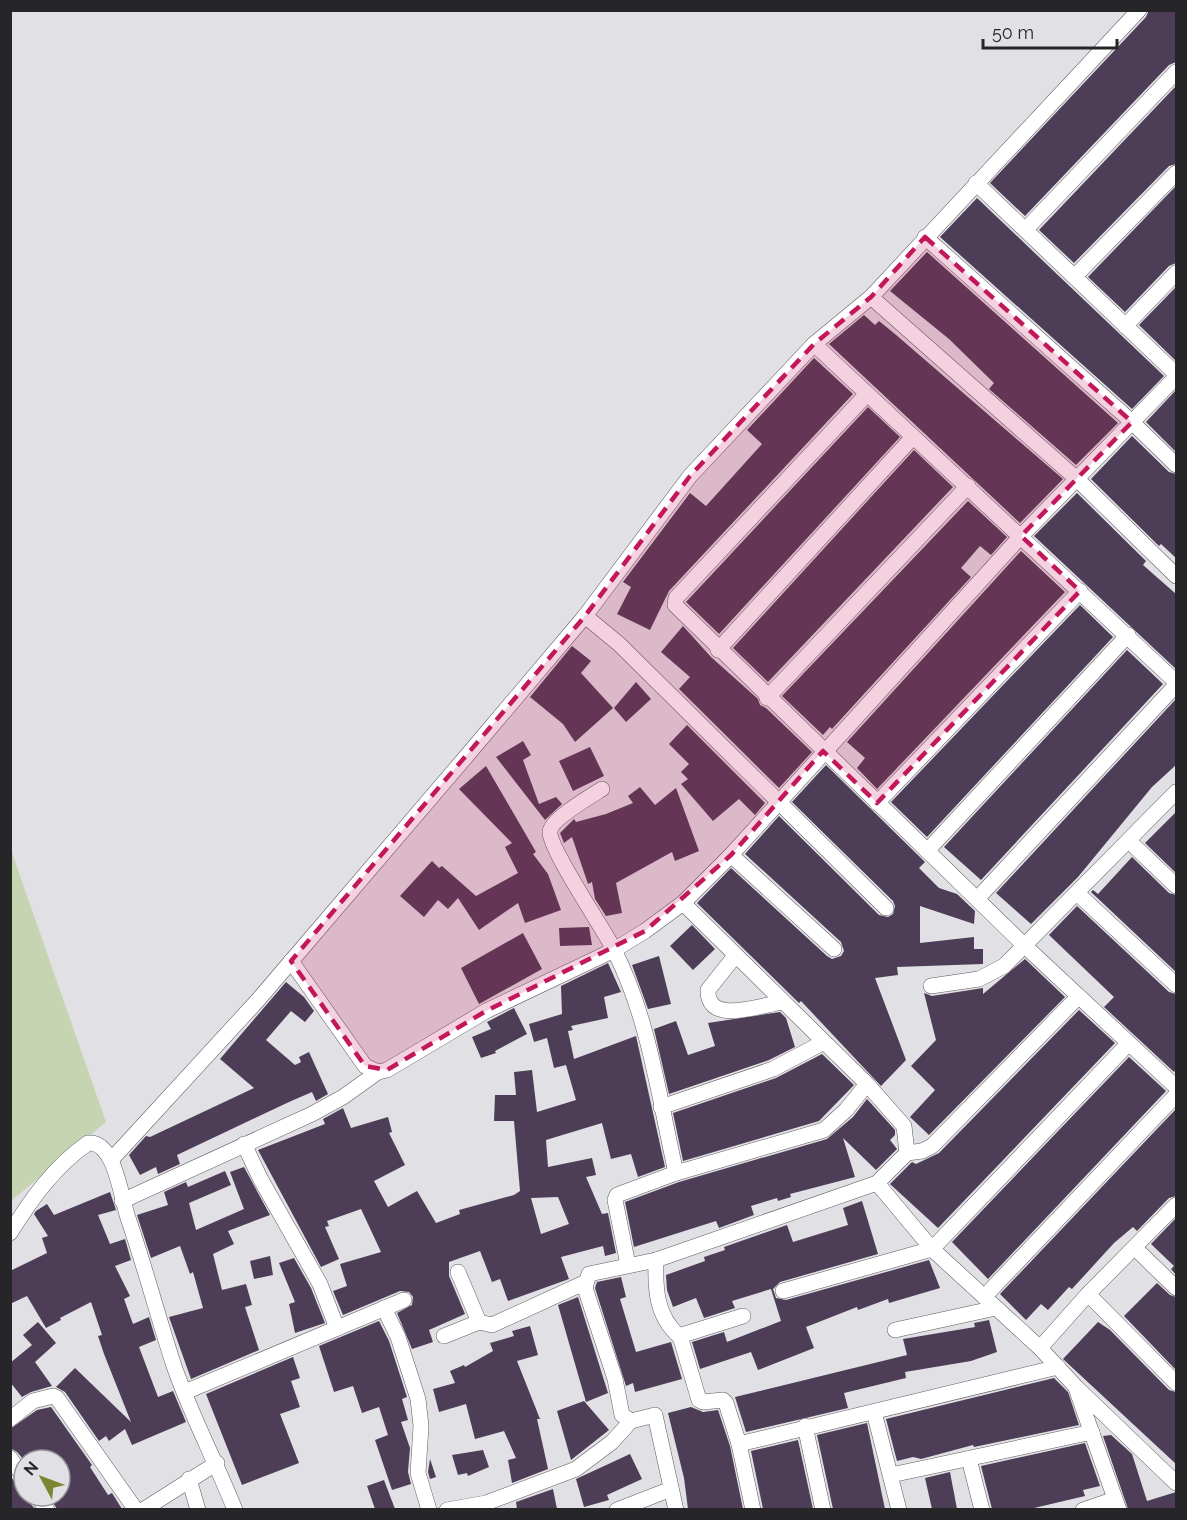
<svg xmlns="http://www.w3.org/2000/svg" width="1187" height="1520" font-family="Raleway,sans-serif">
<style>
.green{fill:#c6d4b2}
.building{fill:#4e3d56;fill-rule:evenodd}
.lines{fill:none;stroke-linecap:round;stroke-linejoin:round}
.minor-casing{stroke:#5d5d60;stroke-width:16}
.minor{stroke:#fff;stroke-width:15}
.marked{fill:#c2185b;fill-opacity:0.2;stroke:#c2185b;stroke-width:4.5;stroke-dasharray:12 8;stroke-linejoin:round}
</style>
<rect width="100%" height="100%" fill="#e1e1e5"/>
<polygon class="green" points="11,850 106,1122 11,1201"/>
<g class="building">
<polygon points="1149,10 1176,10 1176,62 1169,65 1025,216 990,183 1146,17"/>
<polygon points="1176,86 1176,164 1169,166 1074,263 1039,230"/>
<polygon points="1176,186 1176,263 1169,266 1125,312 1088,277"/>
<polygon points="977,198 1164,376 1132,409 940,237"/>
<polygon points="927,252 1118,423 1076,465 989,389 994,383 949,339 890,291"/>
<polygon points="1176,287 1176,361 1139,325"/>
<polygon points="864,315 875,325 879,321 895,334 1063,479 1020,523 829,344"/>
<polygon points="814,358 853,394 669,591 650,630 617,614 631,587 623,582 690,493 706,506 762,444 747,430"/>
<polygon points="1176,390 1176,452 1146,422"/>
<polygon points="868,407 900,437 719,634 686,602"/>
<polygon points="1132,436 1169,472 1176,474 1176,558 1161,544 1159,546 1091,479"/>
<polygon points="914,450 953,487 768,682 733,648"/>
<polygon points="1077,493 1146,561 1143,565 1176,594 1176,669 1034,536"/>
<polygon points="968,501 1007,537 991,555 980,546 961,568 971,577 832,729 830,727 823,735 782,696"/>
<polygon points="1021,551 1065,592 877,789 857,768 865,758 847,742"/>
<polygon points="1080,605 1113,637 927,837 891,802"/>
<polygon points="683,626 711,657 758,699 760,705 766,708 812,752 779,788 679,689 690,677 661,652"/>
<polygon points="572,646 591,661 581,673 613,708 575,742 563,724 530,697"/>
<polygon points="1127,650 1163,684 981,880 944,847"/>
<polygon points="636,682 651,699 626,722 614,708"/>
<polygon points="1176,699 1176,765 1152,787 1078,877 1031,924 996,893"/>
<polygon points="687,725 765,803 755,815 739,799 713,821 681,784 688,779 681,772 689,764 669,744"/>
<polygon points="523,741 531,755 523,760 539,804 556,797 562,804 545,820 496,757"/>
<polygon points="590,747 604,776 573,791 559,761"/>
<polygon points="826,765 925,862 919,868 939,888 957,894 975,911 974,924 920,906 920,943 974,937 974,949 983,949 983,964 897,967 898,975 875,978 906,1060 881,1086 801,1001 799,1003 697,903 731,868 827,956 832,959 841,956 844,951 841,942 745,854 779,816 879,915 888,917 893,914 895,906 893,901 792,802"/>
<polygon points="486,766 536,852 533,854 548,874 561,910 525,923 518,903 479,930 458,898 448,909 438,900 424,917 400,896 432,861 439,868 442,866 476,896 518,873 505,847 512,843 459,789"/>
<polygon points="640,787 655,805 676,788 699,851 675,861 672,852 616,883 622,913 606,916 595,899 592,882 588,884 572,837 564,843 560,833 574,819 576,822 606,814 633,803 628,796"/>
<polygon points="1176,812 1176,873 1145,843"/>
<polygon points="1132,857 1169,893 1176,895 1176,972 1091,892 1093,890 1098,894"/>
<polygon points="1077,906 1169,992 1176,994 1176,1069 1174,1072 1104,1007 1114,997 1049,935"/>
<polygon points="692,925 715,949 693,970 670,946"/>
<polygon points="589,927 592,945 560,946 559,928"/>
<polygon points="523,933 542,969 479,1004 461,968"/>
<polygon points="659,956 671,1004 648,1009 632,965"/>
<polygon points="1025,959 1065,997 929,1135 910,1117 935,1090 911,1066 936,1040 924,993 932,996 983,988 983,994"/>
<path d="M608,963L621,992L604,997L608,1018L571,1026L573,1030L568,1031L574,1059L636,1036L665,1167L638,1177L631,1154L611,1159L602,1123L546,1140L548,1167L592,1158L596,1175L586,1177L602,1214L608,1213L616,1253L605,1256L603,1246L561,1257L569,1279L508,1301L500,1279L492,1282L480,1251L449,1262V1276L465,1314L429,1330L433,1342L412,1349L397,1313L412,1305L413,1297L409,1292L400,1291L343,1315L333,1291L347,1286L340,1264L381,1252L361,1209L327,1221L329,1226L325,1227L339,1259L321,1267L258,1150L325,1124L323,1119L343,1108L351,1128L388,1117L392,1132L389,1133L405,1165L374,1181L388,1207L417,1191L436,1223L460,1214L459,1210L514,1195L520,1191L514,1121H494L495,1095H516L514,1072L532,1070L537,1112L576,1100L566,1065L554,1068L547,1038L534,1042L529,1024L562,1014L561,986ZM558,1197L569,1224L541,1234L531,1198Z"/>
<polygon points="286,982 304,997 314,1011 305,1022 291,1011 266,1040 295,1065 301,1062 299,1057 309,1052 328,1094 316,1101 312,1092 289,1102 177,1155 180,1164 158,1174 156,1167 140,1175 129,1155 146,1136 150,1137 254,1088 220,1059"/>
<polygon points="514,1008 527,1034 495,1051 496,1053 481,1058 472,1037 491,1029 487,1022"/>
<polygon points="1079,1010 1115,1043 938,1228 890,1184 912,1162 916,1164 939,1153"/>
<polygon points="780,1012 786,1018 795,1047 769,1060 669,1094 654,1029 676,1021 688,1055 715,1046 708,1023"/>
<polygon points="822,1054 854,1085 819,1121 683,1161 673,1113 776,1078"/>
<polygon points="1129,1057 1166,1091 988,1279 952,1242"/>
<polygon points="867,1099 895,1130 895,1135 890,1140 897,1149 876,1170 843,1138 855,1177 790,1194 791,1197 778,1201 777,1198 751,1206 754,1215 719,1228 716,1221 634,1247 625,1202 679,1182 827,1139 853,1117"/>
<polygon points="1176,1109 1176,1196 1169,1198 1137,1231 1133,1227 1114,1243 1072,1289 1069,1287 1048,1310 1041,1304 1026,1320 1000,1294"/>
<polygon points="244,1167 270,1215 228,1231 234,1244 213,1254 222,1290 246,1284 252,1305 245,1307 259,1350 191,1379 169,1317 203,1308 193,1272 190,1274 180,1246 151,1258 137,1215 168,1205 164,1192 186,1182 188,1187 225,1171 231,1185 189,1203 196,1230 244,1209 230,1172"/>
<polygon points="110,1192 116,1210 98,1215 110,1244 125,1239 131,1260 115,1266 130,1296 124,1299 133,1324 149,1317 156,1340 139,1347 158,1397 173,1391 186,1422 132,1445 125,1429 109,1441 106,1436 99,1441 65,1392 56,1387 75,1368 131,1422 104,1354 98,1336 102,1335 91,1302 60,1318 61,1320 46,1328 27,1296 10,1304 10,1271 47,1253 42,1238 48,1236 34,1214 36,1211 47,1204 54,1215"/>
<polygon points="862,1201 878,1254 780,1282 773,1289 776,1298 786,1300 929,1260 940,1288 889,1303 888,1299 858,1310 857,1307 806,1327 814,1348 758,1370 751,1352 700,1369 692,1342 724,1332 727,1342 781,1321 771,1289 732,1301 735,1308 704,1318 696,1298 673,1307 667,1290 666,1275 705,1261 704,1257 725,1250 724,1247 787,1225 793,1242 848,1225 843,1208"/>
<polygon points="1176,1218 1176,1275 1171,1269 1174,1266 1151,1244"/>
<polygon points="270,1256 273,1275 254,1279 250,1261"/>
<polygon points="294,1258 311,1288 325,1323 295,1333 289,1304 295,1302 279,1263"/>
<polygon points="621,1277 626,1297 620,1299 636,1352 671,1342 682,1379 635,1392 633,1383 626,1386 595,1288 597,1282"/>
<polygon points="1157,1283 1170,1295 1176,1297 1176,1370 1124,1316"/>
<polygon points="578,1297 608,1393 586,1402 558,1305"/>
<polygon points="989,1320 997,1352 971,1361 905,1372 906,1378 844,1393 848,1408 746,1432 735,1397 907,1355 903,1339 975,1327 974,1323"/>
<polygon points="379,1321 389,1341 407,1397 402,1399 408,1420 401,1422 410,1448 408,1472 411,1484 392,1490 375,1440 388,1435 379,1407 362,1413 353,1386 334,1392 319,1346"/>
<polygon points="38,1322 56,1343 35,1362 52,1386 31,1392 22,1397 10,1382 10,1363 32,1345 23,1335"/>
<polygon points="1098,1322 1110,1330 1169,1390 1176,1392 1176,1464 1063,1359"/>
<polygon points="530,1326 538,1355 517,1361 540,1419 537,1419 548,1469 512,1483 508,1460 516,1458 504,1431 475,1439 466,1404 439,1412 433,1389 455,1383 450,1371 464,1365 465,1367 493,1351 490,1343 514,1336 512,1331"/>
<polygon points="293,1357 300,1378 291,1381 300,1407 280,1414 299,1463 242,1485 206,1394"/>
<polygon points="1054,1378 1068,1392 1079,1425 974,1447 973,1445 921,1459 913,1457 897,1461 886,1419"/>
<polygon points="584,1401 609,1430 571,1460 557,1411"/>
<polygon points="51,1407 92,1465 90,1467 108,1495 112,1493 122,1509 57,1509 49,1496 60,1496 60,1460 24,1460 17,1452 10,1448 10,1429 37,1410"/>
<polygon points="691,1407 703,1412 718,1410 730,1446 743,1509 688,1509 684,1478 668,1413"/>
<polygon points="867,1423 885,1509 833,1509 817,1435"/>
<polygon points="1111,1435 1132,1454 1147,1501 1176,1492 1176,1509 1128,1509 1103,1436"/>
<polygon points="798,1440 813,1509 763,1509 751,1451"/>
<polygon points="1085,1443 1100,1486 1083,1490 1085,1496 1030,1509 992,1509 981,1466"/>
<polygon points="483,1450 489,1467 468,1476 467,1473 458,1475 452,1455"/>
<polygon points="630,1454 642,1479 607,1495 609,1500 584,1507 576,1479"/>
<polygon points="430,1459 436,1477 430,1479 428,1472"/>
<polygon points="950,1472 957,1509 932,1509 925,1478"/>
<polygon points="10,1475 24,1496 35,1509 10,1509"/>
<polygon points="384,1480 395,1509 375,1509 367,1486"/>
<polygon points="553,1489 557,1509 517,1509 516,1502"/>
</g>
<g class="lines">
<g class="minor-casing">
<g id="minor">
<polyline points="976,183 1176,374"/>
<polyline points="1026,229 1176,72"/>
<polyline points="925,237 1132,422 1176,465"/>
<polyline points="1076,275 1176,173"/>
<polyline points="871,297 1078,480 1176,576"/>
<polyline points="1125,326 1176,273"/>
<polyline points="814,344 1176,682"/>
<polyline points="867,394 676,598 675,605 1026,947 1176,1087"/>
<polyline points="585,616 619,644 886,908"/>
<polyline points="718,650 912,438"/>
<polyline points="767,698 968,486"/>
<path d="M602,789C591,796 550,820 550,832C549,848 603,928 613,948C649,1017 659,1098 676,1173"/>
<polyline points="877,803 1080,591"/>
<polyline points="1129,841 1176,886"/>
<polyline points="927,851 1128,635"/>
<polyline points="731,855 834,949"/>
<polyline points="1078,894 1176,985"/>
<polyline points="977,899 1176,685"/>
<polyline points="683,903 867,1084 904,1126 907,1153"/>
<path d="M735,956L708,990C707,1026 761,1005 782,1002"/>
<polyline points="291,961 365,1066 378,1072 387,1070 486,1011 614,950 645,931 683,903 731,855 1021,536 1176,377"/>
<polyline points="931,986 979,979 1004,966 1176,792"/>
<polyline points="661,1107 773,1069 824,1042"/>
<polyline points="244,1144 260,1178 320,1284 337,1328"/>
<polyline points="112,1159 258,1000 470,752 585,616 690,476 814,344 871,297 1139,10"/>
<polyline points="877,1183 932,1249 1040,1348 1077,1388 1176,1483"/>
<polyline points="122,1201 312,1114 343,1097 378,1072"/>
<path d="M10,1233C32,1198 54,1167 88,1143C115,1140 121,1198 128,1218C145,1267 158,1317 174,1366C191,1415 216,1462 235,1510"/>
<polyline points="1135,1248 1176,1288"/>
<path d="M656,1260C655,1288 656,1316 679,1336L743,1316"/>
<polyline points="628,1265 615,1200 617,1195 676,1173 824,1130 846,1110 867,1084"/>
<polyline points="458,1272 479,1322 492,1325 586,1282"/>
<polyline points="783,1291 932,1249 1128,1044"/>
<polyline points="1088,1294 1176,1383"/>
<polyline points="984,1297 1176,1095"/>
<polyline points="384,1308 398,1337 418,1399 421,1426 418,1473 429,1510"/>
<polyline points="895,1330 996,1308"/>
<polyline points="444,1336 479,1322"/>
<polyline points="680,1336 699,1400 703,1402 723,1400 726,1403 739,1444 753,1510"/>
<polyline points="1040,1348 1088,1294 1176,1205"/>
<polyline points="1077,1391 1119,1510"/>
<polyline points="185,1392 404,1300"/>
<polyline points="874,1412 899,1510"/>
<polyline points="10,1419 33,1401 53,1396 57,1398 136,1510"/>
<polyline points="805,1426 823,1510"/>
<polyline points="739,1444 1058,1367"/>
<polyline points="10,1458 24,1477"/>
<polyline points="969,1459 982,1510"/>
<polyline points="891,1475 1092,1432"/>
<polyline points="189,1479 198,1510"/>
<polyline points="37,1496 47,1510"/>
<polyline points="143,1510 217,1463"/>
<polyline points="447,1510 486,1503 576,1469 612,1442 631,1421"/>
<polyline points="617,1510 671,1489"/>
<polyline points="676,1510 655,1415 631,1421 622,1415 615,1379 585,1288 589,1274 656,1260 877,1183 907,1153 922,1151 932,1146 1078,997"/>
<polyline points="1083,1510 1115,1499"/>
</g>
</g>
<use href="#minor" class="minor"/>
</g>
<path class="marked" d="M925,237L1132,422L1021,536L1080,591L877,803L823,751L731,855L645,931L486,1011L387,1070L365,1066L291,961L585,616L690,476L814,344L871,297Z"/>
<rect width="1187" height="1520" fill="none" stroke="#262628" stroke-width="24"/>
<g transform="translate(42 1478) rotate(311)"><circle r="28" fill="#e1e1e5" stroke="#969699" stroke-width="1.5"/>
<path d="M0-4.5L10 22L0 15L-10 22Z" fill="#7b8532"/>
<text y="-9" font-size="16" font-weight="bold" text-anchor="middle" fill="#262628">N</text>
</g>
<path d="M983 39v9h134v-9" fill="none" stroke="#262628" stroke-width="3"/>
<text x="992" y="39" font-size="18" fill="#262628" stroke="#e1e1e5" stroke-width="4.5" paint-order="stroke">50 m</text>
</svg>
